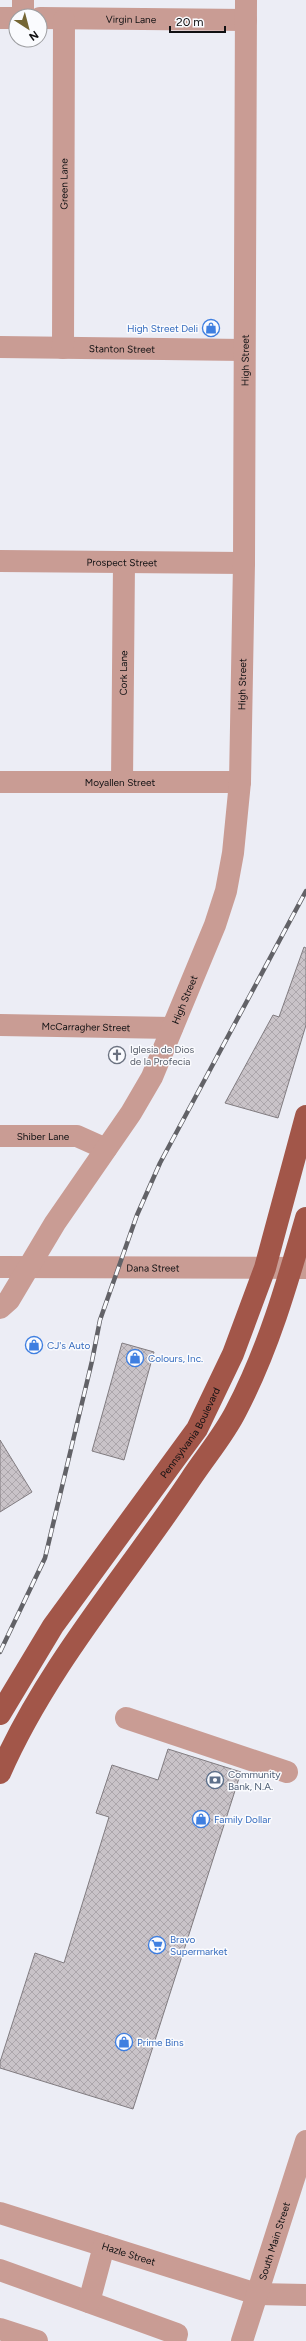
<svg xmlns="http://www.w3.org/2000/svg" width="306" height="2341" font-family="Figtree,sans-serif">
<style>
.building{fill:url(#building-cross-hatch);stroke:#817c80}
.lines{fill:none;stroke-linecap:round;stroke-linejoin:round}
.minor{stroke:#c99c94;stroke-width:22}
.major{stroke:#a25649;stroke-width:22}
.rail-casing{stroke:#626267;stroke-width:4.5}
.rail{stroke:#fafbfe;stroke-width:3;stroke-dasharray:9;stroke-linecap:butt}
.labels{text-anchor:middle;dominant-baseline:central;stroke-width:3;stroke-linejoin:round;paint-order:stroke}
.street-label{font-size:10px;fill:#101012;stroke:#fafbfe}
.shop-label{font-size:10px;fill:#366cbe;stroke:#fafbfe;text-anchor:start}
.worship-label{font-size:10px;fill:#5b616d;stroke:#fafbfe;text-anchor:start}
.service-label{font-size:10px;fill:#4e5e75;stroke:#fafbfe;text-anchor:start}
</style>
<defs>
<pattern id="building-cross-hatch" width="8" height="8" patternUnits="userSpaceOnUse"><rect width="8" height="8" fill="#c9c3c8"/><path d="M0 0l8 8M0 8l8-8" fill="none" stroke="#aca6ab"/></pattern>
</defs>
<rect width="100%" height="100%" fill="#ecedf5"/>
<g class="building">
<polygon points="304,947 306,948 306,1025 278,1118 225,1103 273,1015 279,1017"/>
<polygon points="122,1343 154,1352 124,1460 92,1451"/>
<polygon points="0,1440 32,1492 0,1512"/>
<polygon points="168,1749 241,1772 133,2109 0,2068 0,2062 35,1953 64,1963 109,1817 96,1813 112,1765 158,1780"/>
</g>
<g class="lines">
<g class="minor">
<polyline points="23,16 23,0"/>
<polyline points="0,18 16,18"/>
<path id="s1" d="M40,18L246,20"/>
<path id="s2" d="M0,347L244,350"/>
<path id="s3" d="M63,348L64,20"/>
<path id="s4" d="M0,561L244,563"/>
<path id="s5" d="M0,782H240"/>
<path id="s6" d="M122,782L124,563"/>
<path id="s7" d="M0,1025L172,1028"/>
<path id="s8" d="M0,1136H77L106,1149"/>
<path id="s9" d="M0,1267L306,1268"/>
<path id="s10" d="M0,1308L9,1300L55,1223L131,1113L152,1077L215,925L226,891L233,853L240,782L244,563L246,0"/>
<polyline points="126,1718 287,1772"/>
<path id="s11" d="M0,2213L257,2294L306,2295"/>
<polyline points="0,2270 177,2334 175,2341"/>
<polyline points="89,2302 104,2246"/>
<polyline points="0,2329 37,2341"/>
<path id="s12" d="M242,2341L306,2141"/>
</g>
<g class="major">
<path id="s13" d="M0,1714L53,1626L197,1429L233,1354L265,1268L306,1116"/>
<path d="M0,1773C47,1666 126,1576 190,1480C205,1457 224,1435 236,1411C268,1350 287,1284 306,1218"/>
</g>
<g class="rail-casing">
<polyline id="rail" points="0,1652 45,1558 92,1361 100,1320 137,1215 160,1163 306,891"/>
</g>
<use href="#rail" class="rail"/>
</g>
<defs>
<g id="shop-ring" transform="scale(0.9)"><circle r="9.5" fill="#fafbfe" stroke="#3f7fe0" stroke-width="1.5"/><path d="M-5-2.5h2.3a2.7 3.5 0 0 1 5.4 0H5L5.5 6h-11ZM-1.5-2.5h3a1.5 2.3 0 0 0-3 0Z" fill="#3f7fe0"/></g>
<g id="church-ring" transform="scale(0.9)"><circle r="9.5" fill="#fafbfe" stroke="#6b7280" stroke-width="1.5"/><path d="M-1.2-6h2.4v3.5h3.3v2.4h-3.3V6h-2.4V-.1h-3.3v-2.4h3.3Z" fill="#6b7280"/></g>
<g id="bank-ring" transform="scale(0.9)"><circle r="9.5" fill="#fafbfe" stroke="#5c6f8a" stroke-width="1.5"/><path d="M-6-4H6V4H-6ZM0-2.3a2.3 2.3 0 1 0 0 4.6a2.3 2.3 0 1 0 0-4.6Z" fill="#5c6f8a"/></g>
<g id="supermarket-ring" transform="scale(0.9)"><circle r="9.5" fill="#fafbfe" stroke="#3f7fe0" stroke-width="1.5"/><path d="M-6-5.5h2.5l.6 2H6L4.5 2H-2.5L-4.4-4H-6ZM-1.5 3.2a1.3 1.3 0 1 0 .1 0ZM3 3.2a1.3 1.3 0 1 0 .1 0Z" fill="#3f7fe0"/></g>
</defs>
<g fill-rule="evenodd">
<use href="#shop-ring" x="211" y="328"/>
<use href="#church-ring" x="117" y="1055"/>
<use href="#shop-ring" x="34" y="1345"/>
<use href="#shop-ring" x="135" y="1358"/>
<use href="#bank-ring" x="215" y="1780"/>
<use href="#shop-ring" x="201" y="1819"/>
<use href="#supermarket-ring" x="157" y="1945"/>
<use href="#shop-ring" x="124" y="2042"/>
</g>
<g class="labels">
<g class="street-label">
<text stroke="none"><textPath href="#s1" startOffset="91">Virgin Lane</textPath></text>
<text stroke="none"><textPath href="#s3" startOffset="164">Green Lane</textPath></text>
<text stroke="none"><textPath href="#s2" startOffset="122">Stanton Street</textPath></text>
<text stroke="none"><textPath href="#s10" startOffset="1009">High Street</textPath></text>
<text stroke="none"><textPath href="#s4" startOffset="122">Prospect Street</textPath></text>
<text stroke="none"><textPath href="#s6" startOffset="109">Cork Lane</textPath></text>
<text stroke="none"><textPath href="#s10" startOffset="685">High Street</textPath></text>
<text stroke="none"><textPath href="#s5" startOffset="120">Moyallen Street</textPath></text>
<text stroke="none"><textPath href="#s10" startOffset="361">High Street</textPath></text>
<text stroke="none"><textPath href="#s7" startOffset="86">McCarragher Street</textPath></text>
<text stroke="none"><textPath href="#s8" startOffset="43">Shiber Lane</textPath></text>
<text stroke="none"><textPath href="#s9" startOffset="153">Dana Street</textPath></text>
<text stroke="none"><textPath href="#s13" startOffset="340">Pennsylvania Boulevard</textPath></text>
<text stroke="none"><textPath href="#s12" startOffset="105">South Main Street</textPath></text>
<text stroke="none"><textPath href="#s11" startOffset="135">Hazle Street</textPath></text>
</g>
<g class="shop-label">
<text x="198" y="328" text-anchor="end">High Street Deli</text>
<text x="47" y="1345">CJ's Auto</text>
<text x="148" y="1358">Colours, Inc.</text>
<text x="214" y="1819">Family Dollar</text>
<text x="170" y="1939">Bravo<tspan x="170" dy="12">Supermarket</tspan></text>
<text x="137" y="2042">Prime Bins</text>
</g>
<g class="worship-label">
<text x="130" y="1049">Iglesia de Dios<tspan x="130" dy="12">de la Profecia</tspan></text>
</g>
<g class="service-label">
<text x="228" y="1774">Community<tspan x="228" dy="12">Bank, N.A.</tspan></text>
</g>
</g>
<g transform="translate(28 28) rotate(144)"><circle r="19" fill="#fafbfe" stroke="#9c9da0"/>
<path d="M0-3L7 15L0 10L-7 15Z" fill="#756634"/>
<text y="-6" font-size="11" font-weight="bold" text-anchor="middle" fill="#101012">N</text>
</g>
<path d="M170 26v6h55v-6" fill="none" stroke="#101012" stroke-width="2"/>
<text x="176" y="26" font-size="12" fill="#101012" stroke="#fafbfe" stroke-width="3" paint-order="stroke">20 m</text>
</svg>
